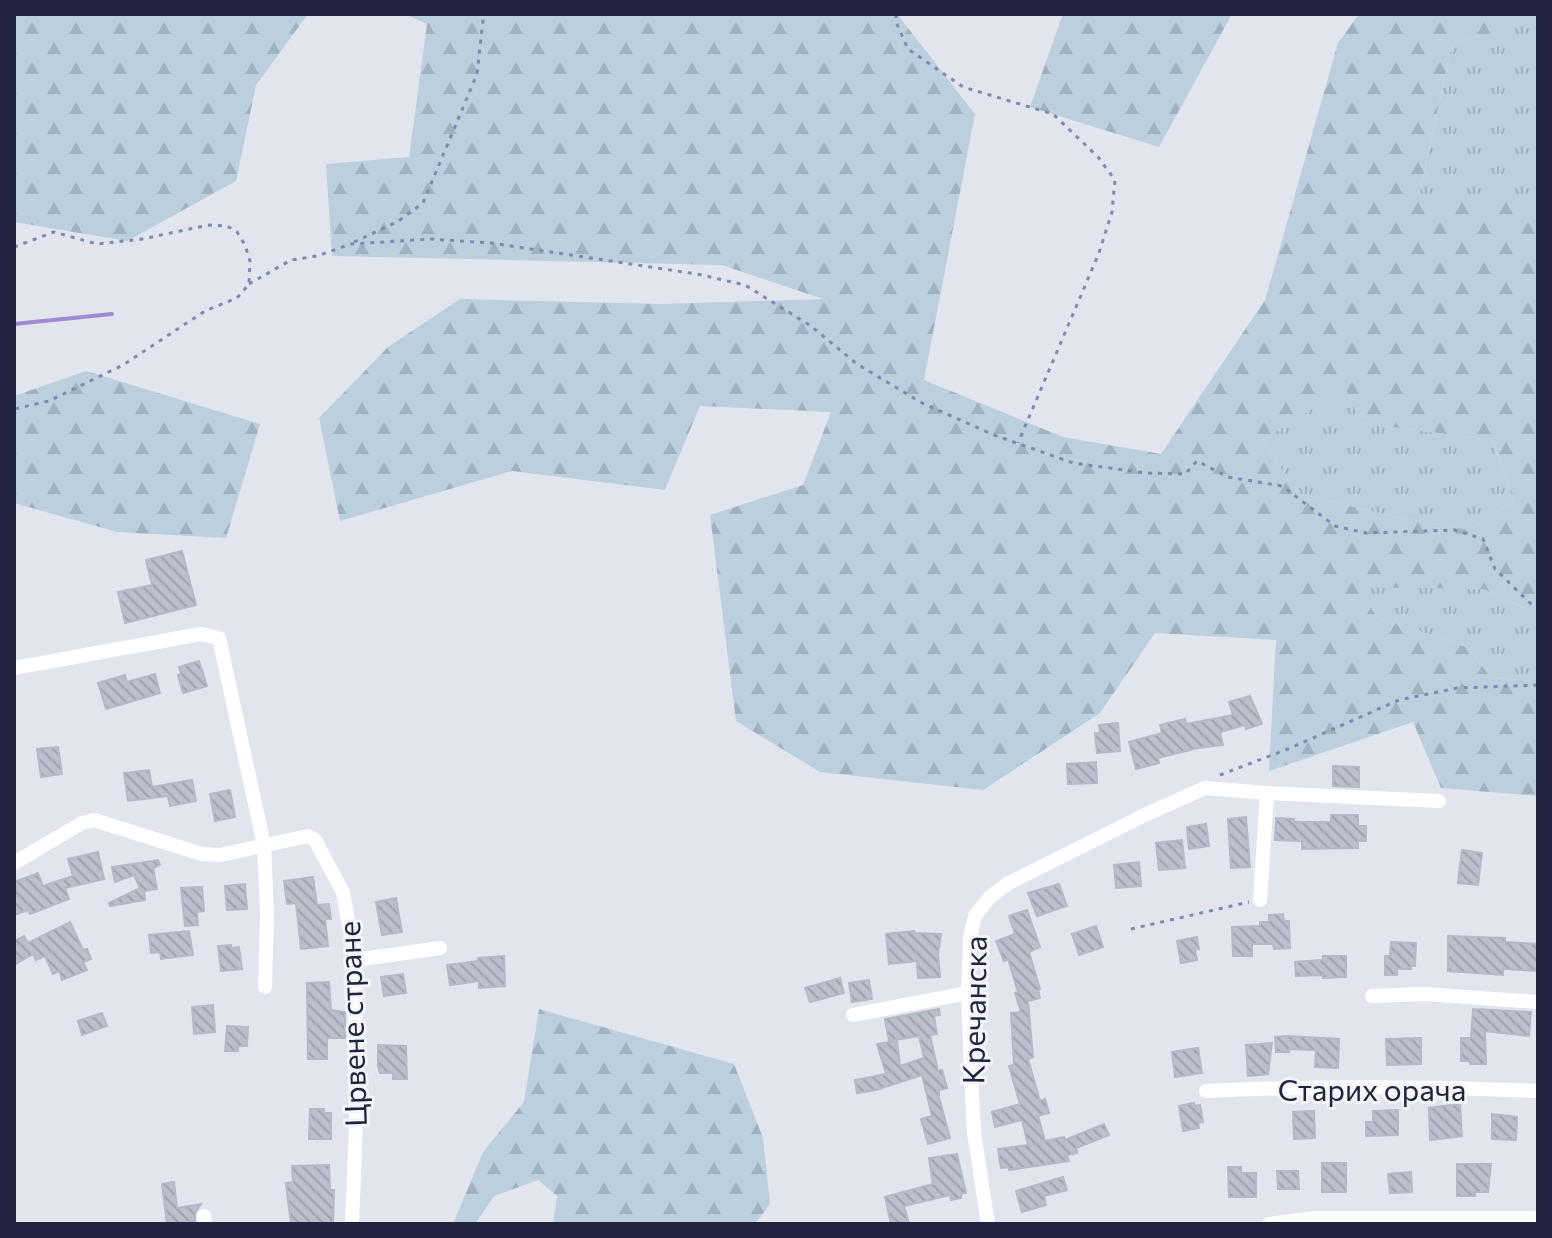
<svg xmlns="http://www.w3.org/2000/svg" width="1552" height="1238" font-family="Commissioner,sans-serif">
<style>
.grass{fill:url(#grass-tufts)}
.forest{fill:url(#forest-firs);fill-rule:evenodd}
.lines{fill:none;stroke-linecap:round;stroke-linejoin:round}
.stream{stroke:#a289d3;stroke-width:4}
.building{fill:url(#building-back-hatch);stroke:#b5b9c7;stroke-width:2}
.path{stroke:#8289b1;stroke-width:3;stroke-dasharray:4 6;stroke-linecap:butt}
.minor{stroke:#fff;stroke-width:14}
.labels{text-anchor:middle;dominant-baseline:central;stroke-width:6;stroke-linejoin:round;paint-order:stroke}
.street-label{font-size:30px;fill:#22243e;stroke:#f3f5f9}
</style>
<defs>
<pattern id="grass-tufts" width="24" height="20" patternUnits="userSpaceOnUse" patternTransform="scale(2)"><rect width="24" height="20" fill="#bbcfde"/><path d="M3 7l-1-3M5 7V3M7 7l1-3M15 17l-1-3M17 17v-4M19 17l1-3" fill="none" stroke="#a0b2c0"/></pattern>
<pattern id="forest-firs" width="22" height="20" patternUnits="userSpaceOnUse" patternTransform="scale(2)"><rect width="22" height="20" fill="#bbcfde"/><path d="M5 1l3.5 6h-7zM16 11l3.5 6h-7z" fill="#a0b2c0"/></pattern>
<pattern id="building-back-hatch" width="6" height="6" patternUnits="userSpaceOnUse" patternTransform="scale(2)"><rect width="6" height="6" fill="#bbbfcb"/><path d="M-1 5l2 2M0 0l6 6M5-1l2 2" fill="none" stroke="#a0a4af"/></pattern>
</defs>
<rect width="100%" height="100%" fill="#e2e5ed"/>
<g class="grass">
<polygon points="1521,14 1538,14 1538,195 1419,196 1452,44 1519,25"/>
<polygon points="1345,387 1361,423 1492,440 1514,501 1470,530 1391,516 1297,493 1263,440"/>
<polygon points="1357,586 1483,589 1538,614 1538,681 1491,678 1469,648 1377,617"/>
</g>
<g class="forest">
<polygon points="14,14 308,14 256,85 236,181 127,241 14,222"/>
<path d="M404,14H897L975,114L924,380L1063,437L1161,454L1265,300L1338,43L1359,14H1521L1520,25L1452,44L1419,195H1538V614L1483,589L1358,587L1377,617L1469,648L1491,678L1538,681V796L1441,788L1413,722L1269,771L1276,640L1155,633L1100,713L983,790L820,772L736,721L710,515L803,485L831,412L700,406L665,490L512,471L340,521L319,418L388,347L460,299L661,304L823,299L722,265L332,256L326,164L409,157L427,24ZM1345,388L1361,423L1492,440L1514,501L1470,530L1391,516L1297,493L1263,440Z"/>
<polygon points="1063,14 1232,14 1159,147 1030,107"/>
<polygon points="86,371 260,424 226,538 117,532 14,503 14,396"/>
<polygon points="539,1009 734,1064 763,1138 770,1204 755,1224 553,1224 557,1196 538,1180 494,1196 475,1224 453,1224 483,1152 524,1102"/>
</g>
<g class="lines">
<polyline class="stream" points="14,324 112,314"/>
</g>
<g class="building">
<polygon points="182,551 196,605 125,623 118,592 152,585 146,560"/>
<polygon points="199,661 207,686 183,693 178,675 181,674 179,667"/>
<polygon points="155,674 160,693 106,709 98,683 125,675 127,682"/>
<polygon points="1250,696 1262,724 1246,729 1245,725 1220,732 1223,745 1198,748 1158,758 1159,763 1136,769 1129,742 1162,733 1160,725 1185,719 1186,724 1233,715 1229,702"/>
<polygon points="1118,723 1120,751 1097,753 1095,733 1100,733 1099,725"/>
<polygon points="58,747 62,774 41,777 37,749"/>
<polygon points="1096,762 1097,783 1068,784 1067,764"/>
<polygon points="1333,766 1359,767 1359,787 1333,786"/>
<polygon points="149,770 152,787 192,780 196,801 170,806 168,796 128,801 124,773"/>
<polygon points="230,790 235,817 215,821 210,794"/>
<polygon points="1331,815 1358,815 1358,826 1366,826 1366,841 1358,841 1358,848 1302,849 1302,841 1275,840 1276,818 1294,819 1294,822 1331,822"/>
<polygon points="1246,817 1250,867 1231,868 1228,819"/>
<polygon points="1206,824 1209,846 1189,849 1187,827"/>
<polygon points="1182,840 1185,868 1159,870 1156,843"/>
<polygon points="1462,850 1482,853 1478,885 1458,883"/>
<polygon points="98,852 104,879 65,888 69,899 30,914 28,910 14,915 14,882 38,873 43,886 73,876 68,859"/>
<polygon points="158,860 160,865 153,868 157,889 144,891 145,900 110,906 109,903 140,888 134,875 115,882 112,867"/>
<polygon points="1139,862 1141,886 1116,888 1114,865"/>
<polygon points="313,877 317,905 329,904 331,919 325,919 328,946 301,949 296,903 287,904 284,881"/>
<polygon points="245,884 247,909 227,910 225,886"/>
<polygon points="1059,884 1067,906 1037,916 1028,893"/>
<polygon points="202,887 204,911 197,912 198,925 185,926 181,888"/>
<polygon points="396,898 402,932 382,935 376,902"/>
<polygon points="1027,910 1040,947 1029,952 1040,989 1038,990 1040,998 1028,1001 1033,1057 1028,1059 1040,1101 1045,1099 1049,1113 1038,1116 1045,1141 1064,1137 1065,1140 1104,1124 1109,1135 1076,1148 1077,1153 1067,1155 1069,1161 1009,1170 1009,1167 1001,1168 998,1149 1028,1145 1022,1120 995,1127 992,1112 1020,1104 1009,1066 1014,1065 1011,1013 1021,1012 1015,993 1018,992 1008,959 1004,961 996,941 1015,934 1009,916"/>
<polygon points="1283,914 1284,921 1289,921 1290,948 1274,949 1273,944 1252,944 1252,956 1233,956 1232,927 1260,926 1260,922 1269,922 1269,915"/>
<polygon points="70,922 83,950 87,949 91,959 83,962 87,970 62,980 59,971 53,974 45,956 36,960 33,954 14,965 14,941 24,936 28,943"/>
<polygon points="1096,926 1103,947 1079,955 1072,934"/>
<polygon points="189,931 193,955 161,959 160,952 151,953 149,935"/>
<polygon points="914,931 915,933 941,934 938,954 940,977 918,978 917,961 889,964 886,934"/>
<polygon points="1448,936 1505,938 1505,942 1538,944 1538,971 1503,969 1503,975 1448,971"/>
<polygon points="1197,937 1199,949 1195,950 1197,960 1181,963 1177,941"/>
<polygon points="1391,942 1416,943 1415,966 1411,966 1411,969 1397,969 1397,975 1385,975 1385,956 1390,956"/>
<polygon points="231,945 231,948 239,947 242,969 221,971 218,946"/>
<polygon points="504,956 505,986 479,988 479,981 450,985 447,965 478,961 478,958"/>
<polygon points="1323,956 1346,956 1346,977 1323,978 1323,975 1296,976 1295,962 1323,960"/>
<polygon points="403,974 406,993 384,996 381,977"/>
<polygon points="840,978 844,993 810,1002 805,988"/>
<polygon points="869,980 872,999 852,1002 849,983"/>
<polygon points="329,982 331,1010 345,1012 345,1038 327,1038 327,1059 308,1059 307,983"/>
<polygon points="213,1005 215,1032 194,1034 192,1007"/>
<polygon points="939,1009 940,1015 934,1016 937,1034 930,1035 938,1071 942,1070 947,1088 939,1090 939,1097 950,1138 928,1144 921,1119 932,1116 922,1075 876,1090 857,1093 855,1080 886,1074 877,1044 897,1041 900,1066 924,1058 919,1036 889,1041 885,1019"/>
<polygon points="1473,1009 1531,1012 1529,1036 1485,1031 1486,1064 1470,1064 1470,1061 1461,1061 1461,1038 1471,1038"/>
<polygon points="102,1013 107,1026 82,1035 78,1021"/>
<polygon points="227,1026 248,1027 247,1046 238,1046 238,1051 225,1051"/>
<polygon points="1288,1036 1339,1039 1338,1068 1315,1067 1316,1050 1289,1049 1289,1052 1276,1052 1275,1037"/>
<polygon points="1421,1038 1421,1064 1387,1065 1386,1039"/>
<polygon points="1272,1043 1268,1074 1248,1076 1246,1045"/>
<polygon points="378,1045 406,1046 407,1079 393,1079 393,1073 380,1073 378,1066"/>
<polygon points="1198,1048 1202,1073 1175,1077 1172,1052"/>
<polygon points="1194,1103 1195,1106 1200,1105 1203,1122 1198,1123 1199,1128 1183,1131 1179,1106"/>
<polygon points="1460,1104 1462,1136 1430,1140 1429,1108"/>
<polygon points="310,1109 324,1109 324,1113 331,1113 331,1139 309,1139"/>
<polygon points="1398,1110 1398,1135 1366,1136 1366,1122 1373,1122 1373,1111"/>
<polygon points="1314,1111 1315,1138 1294,1139 1293,1112"/>
<polygon points="1492,1114 1517,1117 1516,1140 1492,1139"/>
<polygon points="957,1154 966,1193 961,1194 961,1198 951,1200 950,1195 904,1206 909,1224 891,1224 885,1197 933,1184 929,1158"/>
<rect x="1322" y="1163" width="24" height="29"/>
<polygon points="1457,1164 1491,1164 1488,1192 1475,1192 1475,1196 1457,1196"/>
<polygon points="329,1165 330,1190 334,1190 333,1224 291,1224 286,1183 293,1182 292,1166"/>
<polygon points="1228,1167 1241,1167 1241,1173 1256,1173 1256,1197 1229,1197"/>
<polygon points="1277,1171 1298,1171 1299,1189 1278,1189"/>
<polygon points="1411,1172 1412,1192 1390,1193 1388,1174"/>
<polygon points="1063,1177 1067,1190 1044,1196 1046,1205 1022,1212 1016,1191"/>
<polygon points="174,1182 177,1208 201,1204 195,1213 195,1221 167,1224 162,1184"/>
</g>
<g class="lines">
<g class="path">
<polyline points="896,14 896,22 908,49 963,87 1053,114 1098,157 1115,180 1112,212 1099,253 1018,443"/>
<polyline points="354,242 397,222 423,203 477,74 483,20 480,14"/>
<polyline points="14,247 54,232 97,244 142,239 209,225 227,226 237,232 245,245 250,261 249,284 237,298 205,311 123,365 49,401 14,409"/>
<polyline points="249,284 291,260 317,256 351,244 430,239 491,243 697,274 745,285 811,326 857,364 922,403 994,435 1073,463 1146,473 1185,474 1197,461 1228,477 1282,486 1335,526 1366,533 1455,530 1483,539 1495,569 1531,604 1538,607"/>
<polyline points="1220,775 1288,749 1399,700 1457,688 1538,685"/>
<polyline points="1131,929 1249,902"/>
</g>
<g class="minor">
<polyline points="14,668 201,634 219,638 264,845 267,915 265,987"/>
<polyline points="1267,793 1439,801"/>
<polyline points="14,863 82,823 94,820 202,854 220,855 308,836 315,840 343,892 355,960 356,1125 352,1224"/>
<polyline points="355,960 440,948"/>
<polyline points="1372,996 1425,994 1538,1002"/>
<polyline points="853,1015 968,993"/>
<path d="M1206,1091C1316,1086 1427,1086 1538,1091"/>
<polyline points="204,1216 205,1224"/>
<polyline points="988,1224 974,1132 972,1096 968,993 970,938 975,916 988,899 1007,884 1149,813 1205,788 1267,793 1260,900"/>
<polyline points="1269,1224 1315,1218 1538,1218"/>
</g>
</g>
<g class="labels">
<g class="street-label">
<text transform="translate(973 1010) rotate(-89)">Кречанска</text>
<text transform="translate(351 1024) rotate(-92)">Црвене стране</text>
<text x="1372" y="1088">Старих орача</text>
</g>
</g>
<rect width="1552" height="1238" fill="none" stroke="#22243e" stroke-width="32"/>
</svg>
